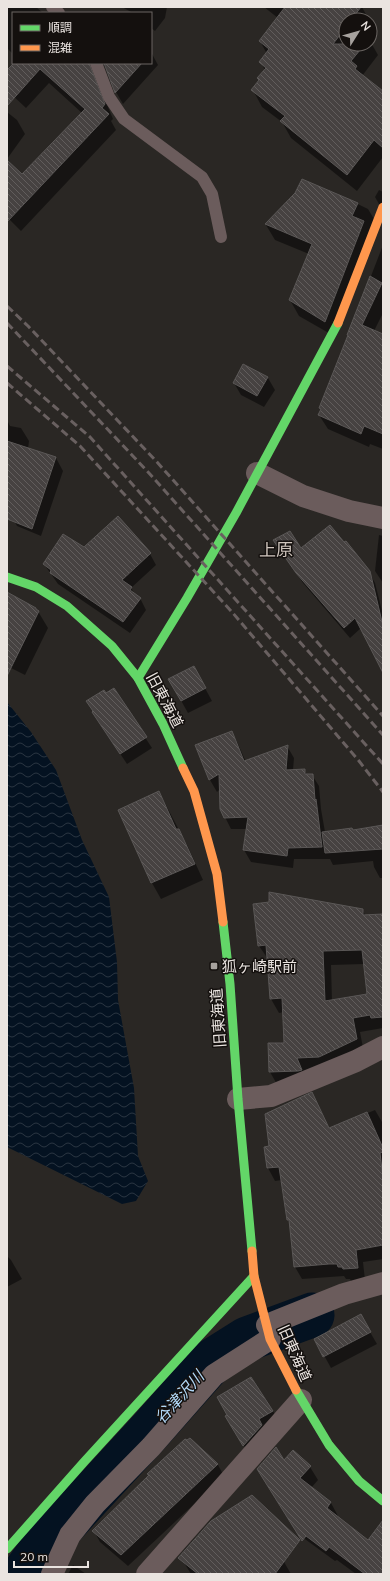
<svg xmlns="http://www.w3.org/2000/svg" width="390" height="1581" font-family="Mulish,'Noto Sans JP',sans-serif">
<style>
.water{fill:url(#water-waves)}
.shadow{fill:#0007;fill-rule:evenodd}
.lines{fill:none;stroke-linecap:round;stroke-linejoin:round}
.river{stroke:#041221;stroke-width:45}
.building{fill:url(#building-back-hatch);stroke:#5a5756;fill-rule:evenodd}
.lane{stroke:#6b5c5c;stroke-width:12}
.street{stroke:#6b5c5c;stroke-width:22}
.fast{stroke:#63d668;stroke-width:9}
.slow{stroke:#ff974d;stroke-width:9}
.rail{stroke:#696060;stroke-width:3;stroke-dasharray:8 4;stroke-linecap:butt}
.poi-dot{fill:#a7a29e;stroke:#14100e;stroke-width:1.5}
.labels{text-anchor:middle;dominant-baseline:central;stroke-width:3;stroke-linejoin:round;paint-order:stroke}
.street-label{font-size:15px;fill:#eae4e0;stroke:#14100e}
.poi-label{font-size:15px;fill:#eae4e0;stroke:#14100e;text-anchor:start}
.water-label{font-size:16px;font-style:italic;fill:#b0d6f5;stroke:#14100e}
.quarter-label{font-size:17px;fill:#cfc5bd;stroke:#14100e}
</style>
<defs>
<pattern id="water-waves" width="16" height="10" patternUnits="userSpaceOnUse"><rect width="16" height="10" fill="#041221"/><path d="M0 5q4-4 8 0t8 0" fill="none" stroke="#293441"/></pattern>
<pattern id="building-back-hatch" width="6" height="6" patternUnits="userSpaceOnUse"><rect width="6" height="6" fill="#464241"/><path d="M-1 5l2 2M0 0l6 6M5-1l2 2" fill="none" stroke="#615d5c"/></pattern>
</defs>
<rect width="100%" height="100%" fill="#2a2724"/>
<polygon class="water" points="7,702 31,732 56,770 82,840 109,897 117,962 118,1000 134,1088 138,1156 148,1181 136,1201 122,1204 7,1147"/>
<g class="shadow">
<polygon points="7,7 36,7 43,13 13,13 13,54 7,48"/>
<polygon points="122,7 167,7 165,18 155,31 151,28 151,13 133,13"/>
<polygon points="264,7 362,7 369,20 346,20 346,44 370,44 370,41 378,55 362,76 383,92 383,157 357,191 291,138 282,122 262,107 253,90 265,70 261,63 267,54 260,41 278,18"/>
<polygon points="151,52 158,65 123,104 116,92 107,68 111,63 151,63"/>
<polygon points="15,63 85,63 97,81 113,119 111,121 116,130 21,231 7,217 7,161 22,175 82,113 49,83 26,108 10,93 7,88 7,72"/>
<polygon points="7,112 17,120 25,134 7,159"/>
<polygon points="302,180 333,192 368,209 377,224 334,336 299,316 290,300 309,254 275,240 266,225 296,193"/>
<polygon points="379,190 383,192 383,211 375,197"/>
<polygon points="383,245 383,313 374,331 383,335 383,449 370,444 369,447 328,429 319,415 321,410 320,408"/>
<polygon points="243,365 268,378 275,390 264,407 241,395 234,383"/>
<polygon points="7,420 10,426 21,428 29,441 28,449 56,458 63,471 41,536 17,526 7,507"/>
<polygon points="379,535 383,536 383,583 375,571"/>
<polygon points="274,540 369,572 375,583 383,615 383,669 361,628 350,638 303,583"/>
<polygon points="84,549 150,554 156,565 131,588 135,595 140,598 146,610 130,633 58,584 44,564"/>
<polygon points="7,593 36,608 48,628 25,675 7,666"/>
<polygon points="169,679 200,679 212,701 188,713"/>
<polygon points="114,690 152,748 127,764 93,713 106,695"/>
<polygon points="232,732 238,744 246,762 287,746 294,758 293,770 304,770 307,775 312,775 319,786 321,809 325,832 353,831 383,826 383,878 380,878 374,867 373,861 333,865 330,859 294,859 293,868 251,862 244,850 247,829 231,829 225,817 220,789 217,792 210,780 197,745"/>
<polygon points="159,792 188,847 203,880 161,899 152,883 119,811"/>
<path d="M362,910L366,916L383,915V1028L360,1032L364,1053L278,1086L270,1072L285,1044L284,1012L279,1013L271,999L268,959L259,946ZM364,964L369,995L332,1001L331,965Z"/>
<polygon points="312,1094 329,1129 375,1110 382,1122 383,1259 363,1262 365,1280 351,1281 350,1279 346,1279 344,1276 302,1279 295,1267 291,1225 288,1220 282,1180 275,1181 268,1168 266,1148 270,1147"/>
<polygon points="7,1256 11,1260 22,1279 7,1287"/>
<polygon points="360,1315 377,1344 331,1368 315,1339"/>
<polygon points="273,1411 278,1421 250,1455 232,1427"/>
<polygon points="190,1439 218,1465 224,1476 128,1566 100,1542 94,1531"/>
<polygon points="293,1451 310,1467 318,1480 311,1488 331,1503 338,1516 337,1517 368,1541 383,1536 383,1574 356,1574 337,1560 335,1561 298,1534 284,1461"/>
<polygon points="183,1561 284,1562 291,1574 191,1574"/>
<polygon points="73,1565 86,1574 68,1574"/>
</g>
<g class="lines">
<polyline class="river" points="24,1574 43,1547 150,1431 212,1361 247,1339 312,1315"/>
</g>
<g class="building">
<polygon points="285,7 361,7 351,20 346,20 346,27 333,44 365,44 351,61 357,66 355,69 383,91 383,148 374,140 347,175 280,121 285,116 251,90 259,80 257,78 266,68 259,62 269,49 259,41"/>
<polygon points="14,63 89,63 105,104 102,108 109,114 7,222 7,160 22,174 85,109 40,69 7,106 7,70"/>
<polygon points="104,63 142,63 115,93"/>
<polygon points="302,179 358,203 352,216 364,221 325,322 289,300 312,244 265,224 295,193"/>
<polygon points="370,276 382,283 362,325 383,334 383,434 364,426 361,434 318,415 321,409 319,408 348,335 347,335"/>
<polygon points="243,364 268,377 257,396 233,383"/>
<polygon points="7,441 56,457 32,529 7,519"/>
<polygon points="118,516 151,553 122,580 132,587 130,590 141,598 123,622 50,573 51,570 43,564 63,534 84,547"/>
<polygon points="330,525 344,542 346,541 370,571 383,626 383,673 355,618 344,628 296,573 273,540 290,531 301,548"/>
<polygon points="7,592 36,608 36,609 39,611 7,676"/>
<polygon points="194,666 206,688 181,701 168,679"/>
<polygon points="114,688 147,737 120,754 92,712 93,711 86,701 104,690 106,693"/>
<polygon points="232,731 244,761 288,745 286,770 305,769 305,774 313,774 315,800 316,799 322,847 288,848 287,856 243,850 248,817 224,818 220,809 219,774 209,780 195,745"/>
<polygon points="159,791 176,829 179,829 195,864 151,883 118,810"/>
<polygon points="383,825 383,849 325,853 322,832 352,828 353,830"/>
<path d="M269,892L363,909V915L383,914V1017L371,1018L370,1015L353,1018L357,1039L319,1057L297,1058L302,1070L298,1071L269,1072L268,1043H284L282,998L270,999L266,945L258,946L253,904L269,902ZM362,950L367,994L325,1001L323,951Z"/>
<polygon points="312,1092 329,1128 367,1112 383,1148 383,1152 380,1153 383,1178 383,1245 356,1250 358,1268 343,1269 342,1267 338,1267 337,1264 329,1264 294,1267 289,1220 287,1220 279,1167 267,1168 264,1147 269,1146 265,1114"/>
<polygon points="361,1314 371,1332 323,1357 314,1339"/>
<polygon points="251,1377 273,1411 259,1419 262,1425 243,1446 225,1416 227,1415 217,1397"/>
<polygon points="190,1438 218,1464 121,1555 92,1531 149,1475 147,1474 185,1439 187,1440"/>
<polygon points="276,1447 284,1460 293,1450 311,1466 300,1478 331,1502 327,1508 368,1540 383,1520 383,1574 365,1574 329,1547 326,1551 306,1536 302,1541 257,1469"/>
<polygon points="252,1495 300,1540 275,1574 198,1574 178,1558 211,1521"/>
</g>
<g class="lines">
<g class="lane">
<polyline points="52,7 59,13"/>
<polyline points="96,63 109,97 124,119 202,177 212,194 221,237"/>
</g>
<g class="street">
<polyline points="257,473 303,496 349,511 383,518"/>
<polyline points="238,1099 271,1096 356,1061 383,1047"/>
<polyline points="267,1325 344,1294 383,1283"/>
<polyline points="52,1574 70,1535 95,1504 151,1447 214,1375 270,1339"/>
<polyline points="147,1574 301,1400"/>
</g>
<g class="fast">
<polyline points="7,577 36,587 67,606 112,646 138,678 163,724 183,768"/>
<polyline points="138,678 187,598 236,513 338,323"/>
<polyline points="223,922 230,984 238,1099 252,1251"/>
<polyline points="296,1390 329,1445 359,1481 383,1501"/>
<polyline points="7,1549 84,1462 254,1276"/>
</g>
<g class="slow">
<polyline points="338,323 383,207"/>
<polyline points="183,768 194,791 217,874 223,922"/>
<polyline points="252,1251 254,1276 270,1339 296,1390"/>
</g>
<g class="rail">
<polyline points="7,306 28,326 157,462 383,716"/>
<polyline points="7,323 148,472 383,735"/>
<polyline points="7,366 90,437 383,764"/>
<polyline points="7,383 80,446 232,612 359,761 383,792"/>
</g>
</g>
<rect class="poi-dot" x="210" y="962" width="8" height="8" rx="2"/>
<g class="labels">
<g class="street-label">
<text transform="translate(165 700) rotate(62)">旧東海道</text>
<text transform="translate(218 1018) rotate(-94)">旧東海道</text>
<text transform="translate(295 1353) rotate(66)">旧東海道</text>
</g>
<g class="poi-label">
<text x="222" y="966">狐ヶ崎駅前</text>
</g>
<g class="water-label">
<text transform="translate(179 1397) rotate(-48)">谷津沢川</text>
</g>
<g class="quarter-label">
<text x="276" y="549">上原</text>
</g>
</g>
<rect width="390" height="1581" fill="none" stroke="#eae4e0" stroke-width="16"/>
<rect x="12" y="12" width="140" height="52" fill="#14100e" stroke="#6a6562"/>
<rect x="20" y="25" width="20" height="6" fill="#63d668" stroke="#6a6562"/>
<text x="48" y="32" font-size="12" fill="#eae4e0">順調</text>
<rect x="20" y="45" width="20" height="6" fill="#ff974d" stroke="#6a6562"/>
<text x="48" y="52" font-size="12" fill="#eae4e0">混雑</text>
<g transform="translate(358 32) rotate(53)"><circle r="19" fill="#14100e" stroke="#6a6562"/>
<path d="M0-3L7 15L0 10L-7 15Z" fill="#a7a29e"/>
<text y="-6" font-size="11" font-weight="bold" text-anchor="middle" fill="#eae4e0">N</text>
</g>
<path d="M14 1561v6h74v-6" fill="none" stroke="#eae4e0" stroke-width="2"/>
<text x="20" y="1561" font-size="12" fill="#eae4e0" stroke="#14100e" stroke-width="3" paint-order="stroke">20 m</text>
</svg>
